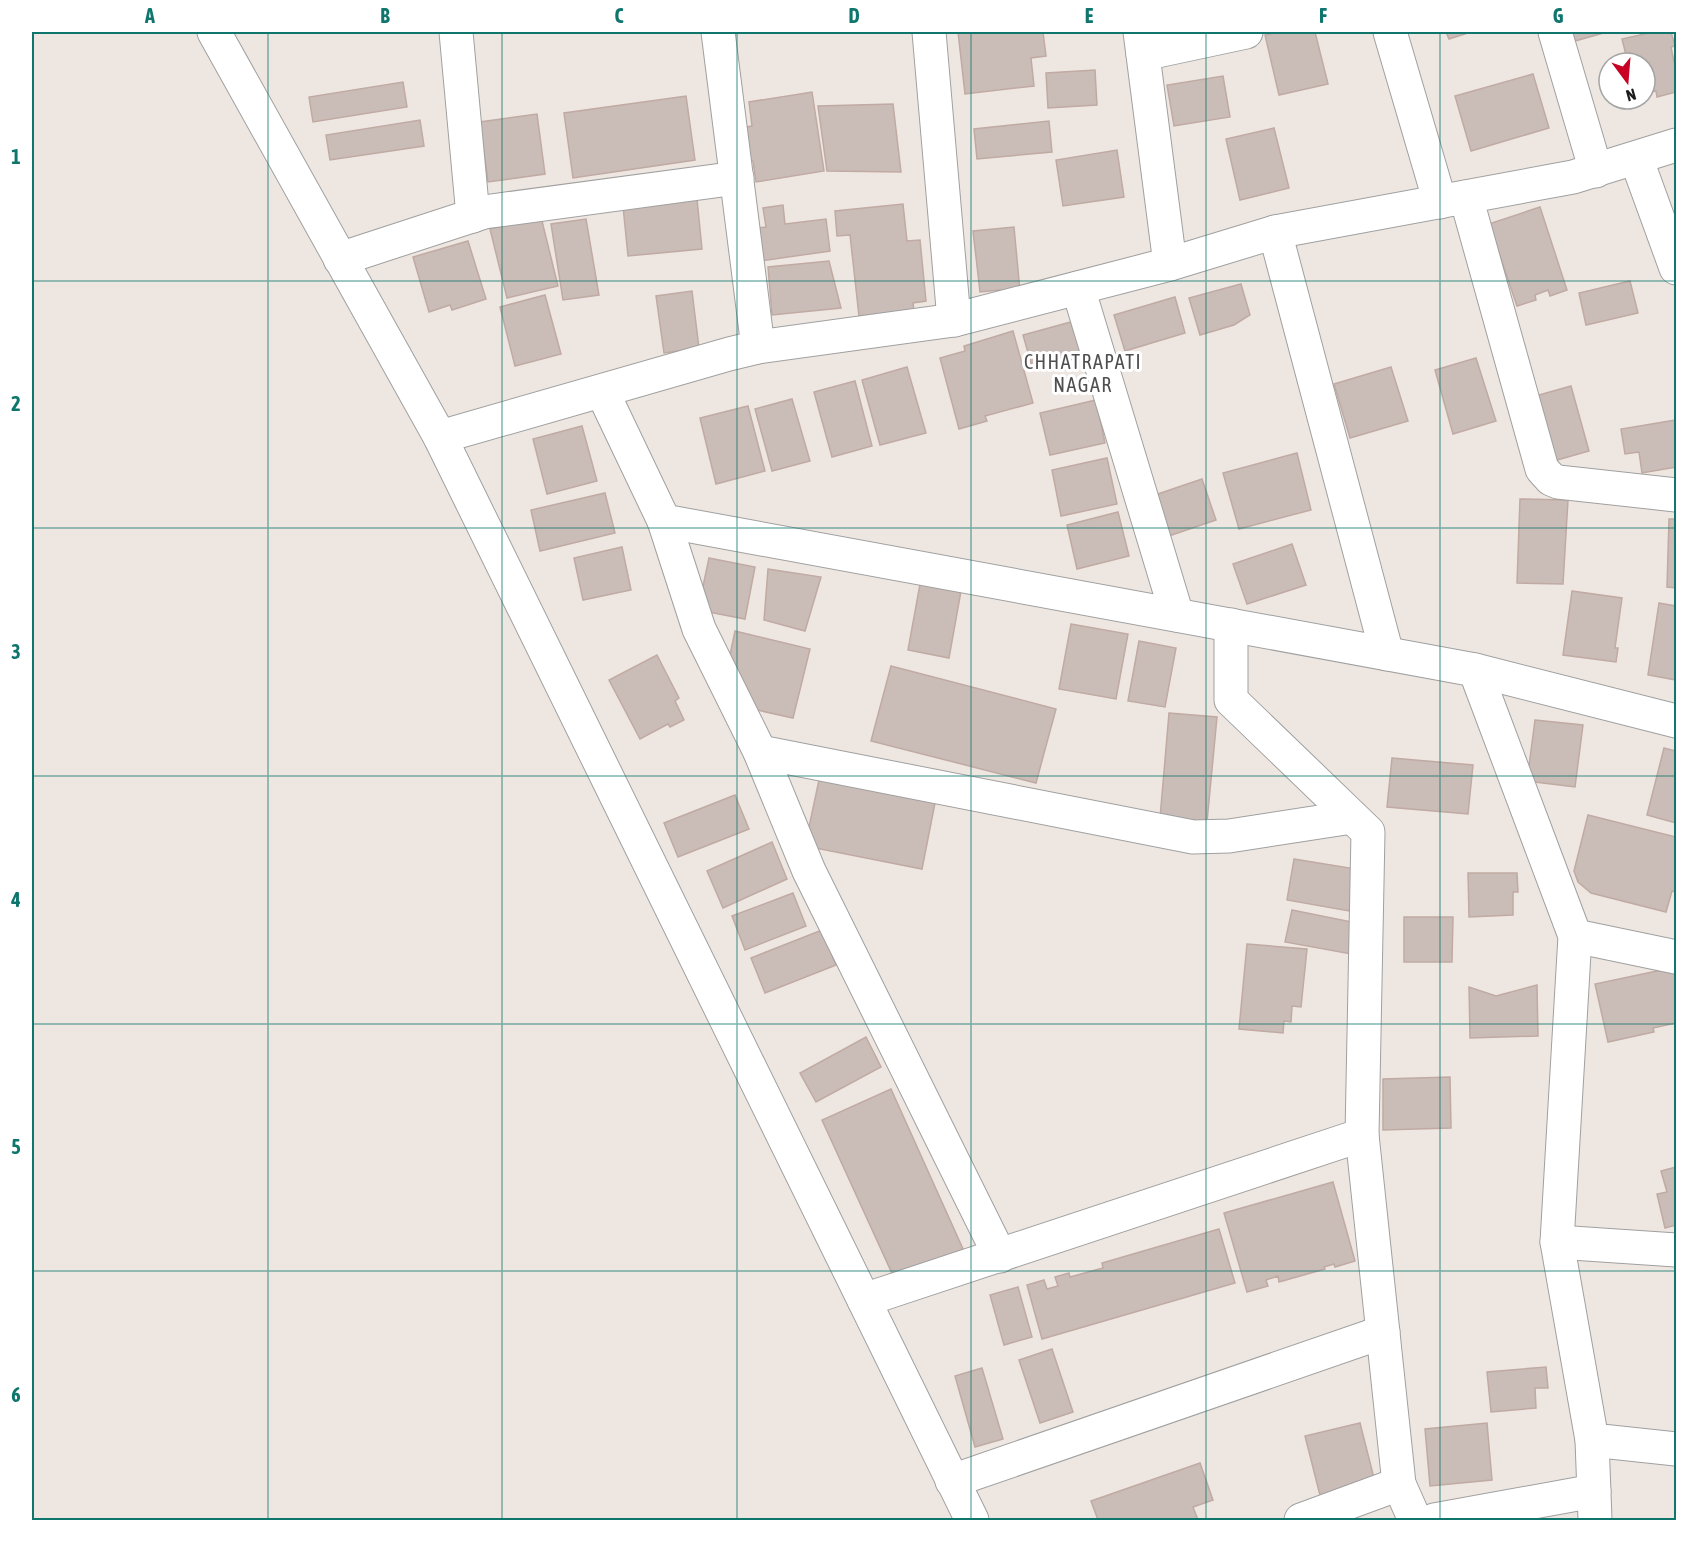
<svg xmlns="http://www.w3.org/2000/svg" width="1708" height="1552" font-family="'Asap Condensed',sans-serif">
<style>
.building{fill:#cabcb7;stroke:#c0aaa3;stroke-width:1.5}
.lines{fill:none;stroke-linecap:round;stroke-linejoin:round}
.minor-casing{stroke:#a0a0a0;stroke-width:35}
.minor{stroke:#fff;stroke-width:33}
.grid{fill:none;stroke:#0f766e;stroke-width:1.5;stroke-opacity:0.55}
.labels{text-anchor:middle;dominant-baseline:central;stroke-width:6;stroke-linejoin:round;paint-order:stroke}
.neighbourhood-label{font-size:20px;letter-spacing:1.5px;fill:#4f4f4f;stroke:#fff}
.neatline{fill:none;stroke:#0f766e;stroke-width:2}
.grid-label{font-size:20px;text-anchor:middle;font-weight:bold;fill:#0f766e}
</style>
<rect width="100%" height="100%" fill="#eee7e1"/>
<g class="building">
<polygon points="958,32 1043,32 1046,56 1031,58 1034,86 965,94"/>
<polygon points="1280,32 1315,32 1328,84 1279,95 1265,35"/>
<polygon points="1446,32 1471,32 1449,39"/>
<polygon points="1572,32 1607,32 1575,41"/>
<polygon points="1653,32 1671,32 1675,46 1671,47 1674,62 1676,62 1676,92 1657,97 1656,91 1645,93 1645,63 1628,63 1622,39"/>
<polygon points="1095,70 1097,105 1048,108 1046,73"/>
<polygon points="1533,74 1549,128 1471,151 1455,96"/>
<polygon points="1223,76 1230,117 1174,126 1167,85"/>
<polygon points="403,82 407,107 313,122 309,97"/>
<polygon points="812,92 824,171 756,182 753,161 739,163 733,129 752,126 749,102"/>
<polygon points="686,96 695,160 573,178 564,113"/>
<polygon points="893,104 901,172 827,171 818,106"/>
<polygon points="537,114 545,174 488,182 480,122"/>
<polygon points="420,120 424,146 330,160 326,135"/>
<polygon points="1049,121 1052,152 977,159 974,129"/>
<polygon points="1274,128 1289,188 1240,200 1226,139"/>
<polygon points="1117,150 1124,197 1063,206 1056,160"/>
<polygon points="697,199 702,249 628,256 623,206"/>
<polygon points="903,204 907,241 920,240 926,301 913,303 914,310 859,316 850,235 837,236 835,211"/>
<polygon points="783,205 785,224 826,219 830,251 754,262 750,229 766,227 763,208"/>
<polygon points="1540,207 1567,290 1550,296 1548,290 1535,295 1536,300 1517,306 1489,224"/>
<polygon points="541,217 558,286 507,298 490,229"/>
<polygon points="586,219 599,295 563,300 551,224"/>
<polygon points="1014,227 1020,291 1000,294 1000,290 980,292 973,231"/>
<polygon points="468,241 486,299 452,310 450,305 429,312 413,257"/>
<polygon points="829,261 841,308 772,315 768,267"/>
<polygon points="1630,281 1638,313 1586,325 1579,293"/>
<polygon points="1241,284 1250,315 1234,325 1200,335 1189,298"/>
<polygon points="692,291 699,348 664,353 656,296"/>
<polygon points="545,295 561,354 515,366 500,307"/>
<polygon points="1175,297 1185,333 1125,351 1114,315"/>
<polygon points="1078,320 1088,355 1033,370 1023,335"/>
<polygon points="1013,331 1033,403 985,416 987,421 959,429 940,358 965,351 964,346"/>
<polygon points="1476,358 1496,421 1453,434 1435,370"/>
<polygon points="907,367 926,433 880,445 862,380"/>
<polygon points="1391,367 1408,421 1350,438 1334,384"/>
<polygon points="855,381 872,446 832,457 814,392"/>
<polygon points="1571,386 1589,451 1550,462 1532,397"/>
<polygon points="792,399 810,461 772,471 755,409"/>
<polygon points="1096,400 1105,443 1050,455 1040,413"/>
<polygon points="748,406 765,471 716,484 700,418"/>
<polygon points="1676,420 1676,467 1642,473 1639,452 1625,454 1621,429"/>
<polygon points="582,426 597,481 547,494 533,439"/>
<polygon points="1297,453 1311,510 1239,529 1223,473"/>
<polygon points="1107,458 1117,504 1061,516 1052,470"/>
<polygon points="1202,479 1216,520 1157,540 1143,499"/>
<polygon points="605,493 615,533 540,551 531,510"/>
<polygon points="1520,499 1568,500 1563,584 1517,583"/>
<polygon points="1118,512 1129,556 1077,569 1067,525"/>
<polygon points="1669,519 1676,519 1676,588 1667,587"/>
<polygon points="1292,544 1306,585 1247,604 1233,564"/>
<polygon points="622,547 631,590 583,600 574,558"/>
<polygon points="709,558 755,567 745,619 698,610"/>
<polygon points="768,569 821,577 805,631 764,620"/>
<polygon points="920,584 961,591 949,658 908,650"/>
<polygon points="1572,591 1622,598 1615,648 1618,648 1616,662 1563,655"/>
<polygon points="1659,603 1676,606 1676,680 1648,675"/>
<polygon points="1071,624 1128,634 1116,699 1059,689"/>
<polygon points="735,631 810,649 793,718 748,708 730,655"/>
<polygon points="1139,641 1176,648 1165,707 1128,701"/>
<polygon points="657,655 679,698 675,701 684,720 670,727 668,724 640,739 609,680"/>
<polygon points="891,666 1056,709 1036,783 871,741"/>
<polygon points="1169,713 1217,717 1207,822 1160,818"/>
<polygon points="1535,720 1583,725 1575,787 1527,781"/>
<polygon points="1664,748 1676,751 1676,823 1647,815"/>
<polygon points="1392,758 1473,765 1468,814 1387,807"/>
<polygon points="819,780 935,803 922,869 805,846"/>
<polygon points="735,795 749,829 678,857 664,823"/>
<polygon points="1588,815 1676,837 1676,887 1675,892 1672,891 1666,912 1591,893 1578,882 1574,871"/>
<polygon points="772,842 787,879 723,908 707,871"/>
<polygon points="1294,859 1356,869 1349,911 1287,900"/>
<polygon points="1468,873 1517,873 1518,892 1513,892 1513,915 1469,917"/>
<polygon points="793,893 806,926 745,950 732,916"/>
<polygon points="1292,910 1357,923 1351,954 1285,942"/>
<polygon points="1404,917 1453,917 1452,962 1404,962"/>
<polygon points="822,930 836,965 765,993 751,958"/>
<polygon points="1247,944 1307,949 1301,1007 1292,1006 1291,1022 1284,1021 1283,1033 1239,1029"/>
<polygon points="1676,967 1676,1023 1653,1028 1654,1032 1608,1042 1595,984"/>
<polygon points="1537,985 1538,1036 1470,1038 1469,987 1496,996"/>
<polygon points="866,1037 881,1067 816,1102 800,1073"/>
<polygon points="1450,1077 1451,1128 1383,1130 1383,1079"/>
<polygon points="891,1089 963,1249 895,1280 822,1120"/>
<polygon points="1676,1167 1676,1225 1665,1228 1657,1194 1667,1192 1661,1171"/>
<polygon points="1333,1182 1355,1261 1335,1267 1334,1264 1324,1267 1325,1269 1279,1282 1278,1276 1266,1280 1268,1286 1247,1292 1224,1213"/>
<polygon points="1219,1229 1235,1283 1042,1339 1027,1285 1044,1280 1047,1289 1058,1286 1055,1277 1069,1273 1070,1277 1103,1268 1102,1263"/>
<polygon points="1018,1287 1032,1337 1004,1345 990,1295"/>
<polygon points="1052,1349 1073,1412 1040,1423 1019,1360"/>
<polygon points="1546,1367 1548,1388 1535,1388 1536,1408 1491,1412 1487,1372"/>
<polygon points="982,1368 1003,1439 975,1447 955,1376"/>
<polygon points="1360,1423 1377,1490 1322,1503 1305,1436"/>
<polygon points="1487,1423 1492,1480 1430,1486 1425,1429"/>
<polygon points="1200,1463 1213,1500 1193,1507 1198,1520 1098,1520 1091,1501"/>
</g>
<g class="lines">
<g class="minor-casing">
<g id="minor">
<polyline points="214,32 440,437 972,1520"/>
<polyline points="456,32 473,216"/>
<polyline points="718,32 758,347"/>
<polyline points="929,32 954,320"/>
<polyline points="1140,32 1170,264"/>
<polyline points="1390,32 1440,202"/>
<polyline points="1555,32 1596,171"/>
<polyline points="1143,54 1246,32"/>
<polyline points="1636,158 1676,268"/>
<polyline points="1466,197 1542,469 1551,479 1558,482 1676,495"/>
<polyline points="1275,232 1387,654"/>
<polyline points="340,259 484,212 737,178"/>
<polyline points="1078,288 1177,615"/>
<polyline points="602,391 664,521 1475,670 1676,721"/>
<polyline points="440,437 729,354 758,347 954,320 1170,264 1275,232 1573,177 1676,145"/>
<polyline points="664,521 699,629 760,752 809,871 1000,1256"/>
<polyline points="1231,625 1231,700 1368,832 1362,1135"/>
<polyline points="1475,670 1575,936 1557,1242 1592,1440 1676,1449"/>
<polyline points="760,752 1193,837 1229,836 1352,817"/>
<polyline points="1575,936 1676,957"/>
<polyline points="1557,1242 1676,1250"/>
<polyline points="864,1300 1362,1135 1399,1484"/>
<polyline points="1592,1440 1595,1520"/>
<polyline points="952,1481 1383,1332"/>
<polyline points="1301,1520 1399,1484 1415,1520"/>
<polyline points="1434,1520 1594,1491"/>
</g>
</g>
<use href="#minor" class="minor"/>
</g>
<path class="grid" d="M268,32V1520M502,32V1520M737,32V1520M971,32V1520M1206,32V1520M1440,32V1520M32,281H1676M32,528H1676M32,776H1676M32,1024H1676M32,1271H1676"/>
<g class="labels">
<g class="neighbourhood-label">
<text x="1083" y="361">CHHATRAPATI<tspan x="1083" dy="23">NAGAR</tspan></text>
</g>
</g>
<rect width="1708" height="1552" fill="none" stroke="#ffffff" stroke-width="66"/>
<g transform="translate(1627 81) rotate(164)"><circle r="28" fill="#ffffff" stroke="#a4a4a4" stroke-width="1.5"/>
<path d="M0-4.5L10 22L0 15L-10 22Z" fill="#c80024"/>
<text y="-9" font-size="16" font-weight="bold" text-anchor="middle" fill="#1c1c1c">N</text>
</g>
<rect x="33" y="33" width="1642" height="1486" class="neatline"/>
<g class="grid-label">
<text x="150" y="23">A</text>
<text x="385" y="23">B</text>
<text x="619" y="23">C</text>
<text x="854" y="23">D</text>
<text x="1089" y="23">E</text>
<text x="1323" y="23">F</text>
<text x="1558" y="23">G</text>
<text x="16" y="164">1</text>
<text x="16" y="411">2</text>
<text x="16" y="659">3</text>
<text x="16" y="907">4</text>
<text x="16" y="1154">5</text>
<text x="16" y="1402">6</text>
</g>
</svg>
